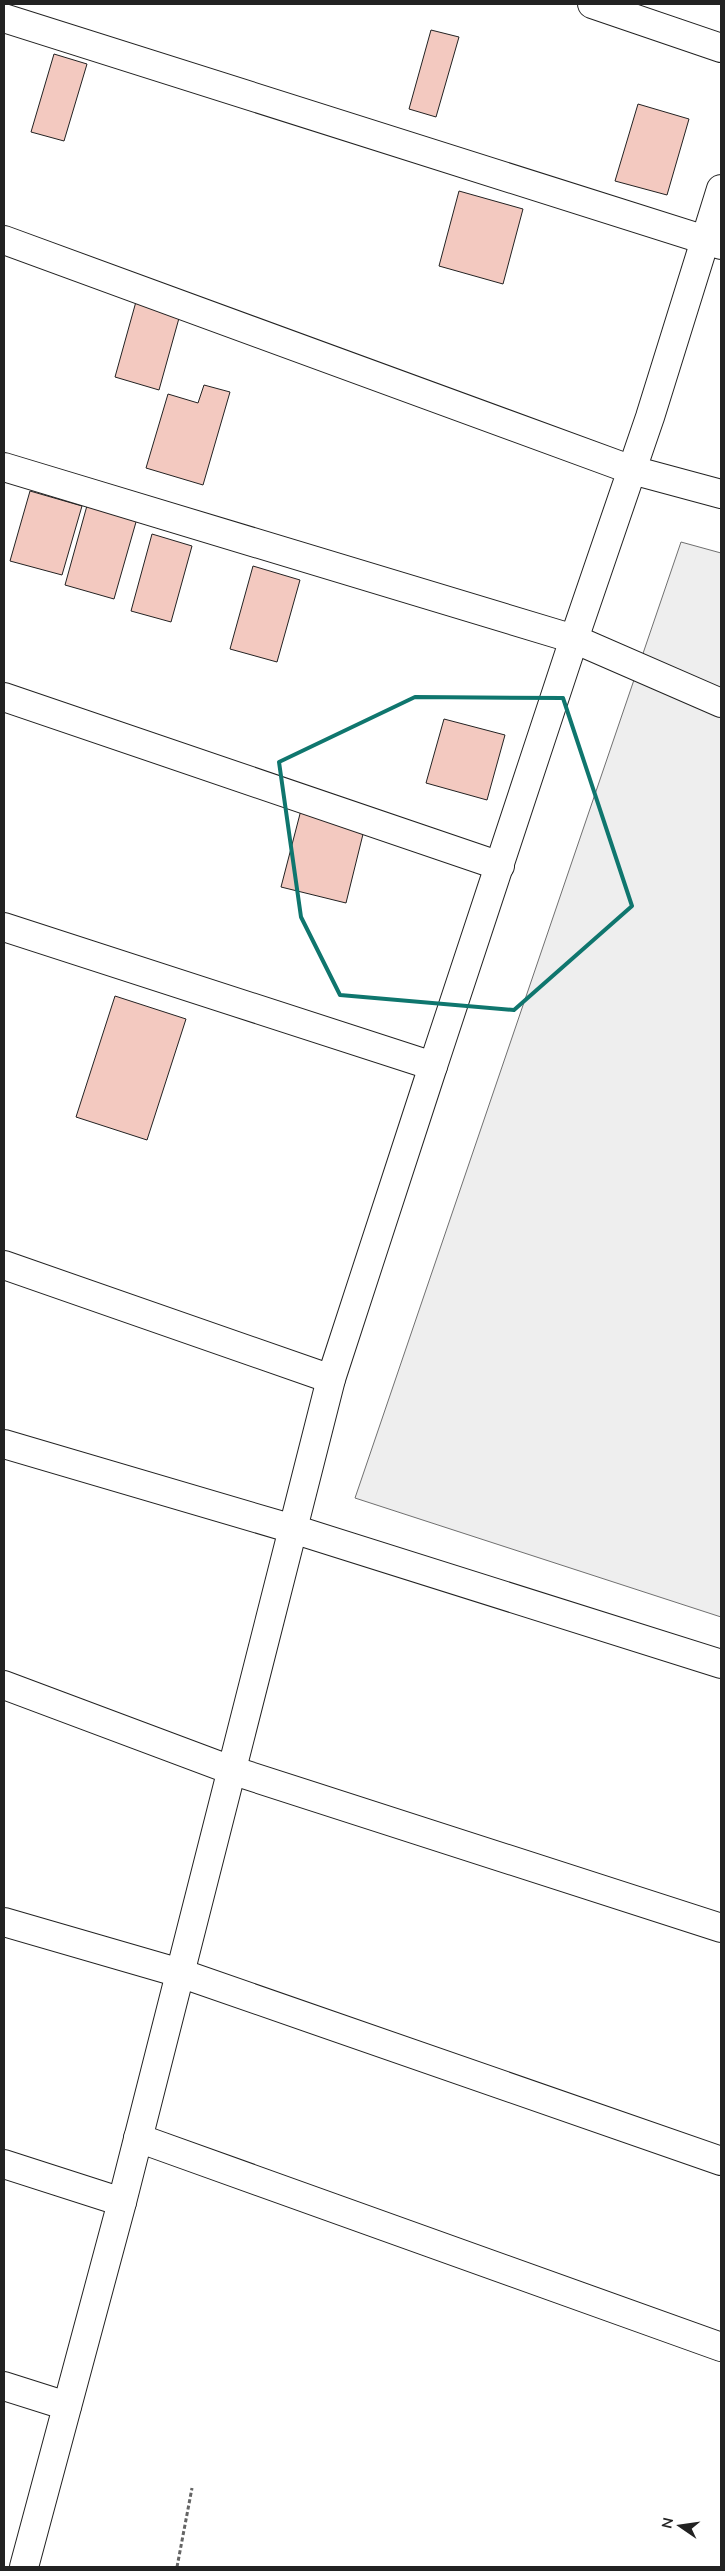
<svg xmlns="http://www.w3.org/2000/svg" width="725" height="2571" font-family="Mulish,sans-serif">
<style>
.green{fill:#eee;stroke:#6f6f6f}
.building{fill:#f3c9c0;stroke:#222}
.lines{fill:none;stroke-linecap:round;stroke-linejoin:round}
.minor-casing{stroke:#222;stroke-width:30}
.path{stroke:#646464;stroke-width:3;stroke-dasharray:4 2.5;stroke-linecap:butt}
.minor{stroke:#fff;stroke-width:28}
.marked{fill:none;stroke:#0f766e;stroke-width:4;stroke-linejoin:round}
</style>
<rect width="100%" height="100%" fill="#fff"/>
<polygon class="green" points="681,542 721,553 721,1617 355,1498"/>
<g class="building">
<polygon points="431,30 459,37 436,117 409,109"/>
<polygon points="54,54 87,64 64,141 31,132"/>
<polygon points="638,104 689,119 667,195 615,181"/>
<polygon points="459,191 523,209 503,284 439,266"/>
<polygon points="137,298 181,311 159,390 115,377"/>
<polygon points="204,385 230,392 203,485 146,468 168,394 198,403"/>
<polygon points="30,491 82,506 62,575 10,561"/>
<polygon points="88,502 138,515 114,599 65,585"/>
<polygon points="152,534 192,546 171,622 131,611"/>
<polygon points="253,566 300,580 277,662 230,649"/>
<polygon points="444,719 505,735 487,800 426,783"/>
<polygon points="301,810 365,826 346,903 281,887"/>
<polygon points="115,996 186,1019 147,1140 76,1117"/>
</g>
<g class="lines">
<g class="minor-casing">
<g id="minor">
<polyline points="592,4 721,48"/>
<polyline points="4,18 721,245"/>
<polyline points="4,240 632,470 721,494"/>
<polyline points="4,467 574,639 721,703"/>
<polyline points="4,697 500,866"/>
<polyline points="4,927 433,1066 574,639 650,417 721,189"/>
<polyline points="4,1265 331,1379"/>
<polyline points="4,1444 293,1529 721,1664"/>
<polyline points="4,1685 231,1770 721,1928"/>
<polyline points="4,1922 180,1973 721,2161"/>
<polyline points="138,2138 721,2347"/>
<polyline points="4,2164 122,2202"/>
<polyline points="4,2386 67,2406"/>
<polyline points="24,2567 122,2202 331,1379 433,1066"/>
</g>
</g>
<polyline class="path" points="177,2567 192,2488"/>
<use href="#minor" class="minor"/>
</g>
<path class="marked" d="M415,697L563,698L632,906L514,1010L340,995L301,917L279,762Z"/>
<rect width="725" height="2571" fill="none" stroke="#222222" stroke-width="10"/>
<g transform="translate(680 2526) rotate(283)" stroke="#ffffff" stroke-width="4" paint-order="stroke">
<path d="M0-4L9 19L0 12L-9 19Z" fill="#222222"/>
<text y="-8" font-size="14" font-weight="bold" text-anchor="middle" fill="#222222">N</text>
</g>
</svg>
